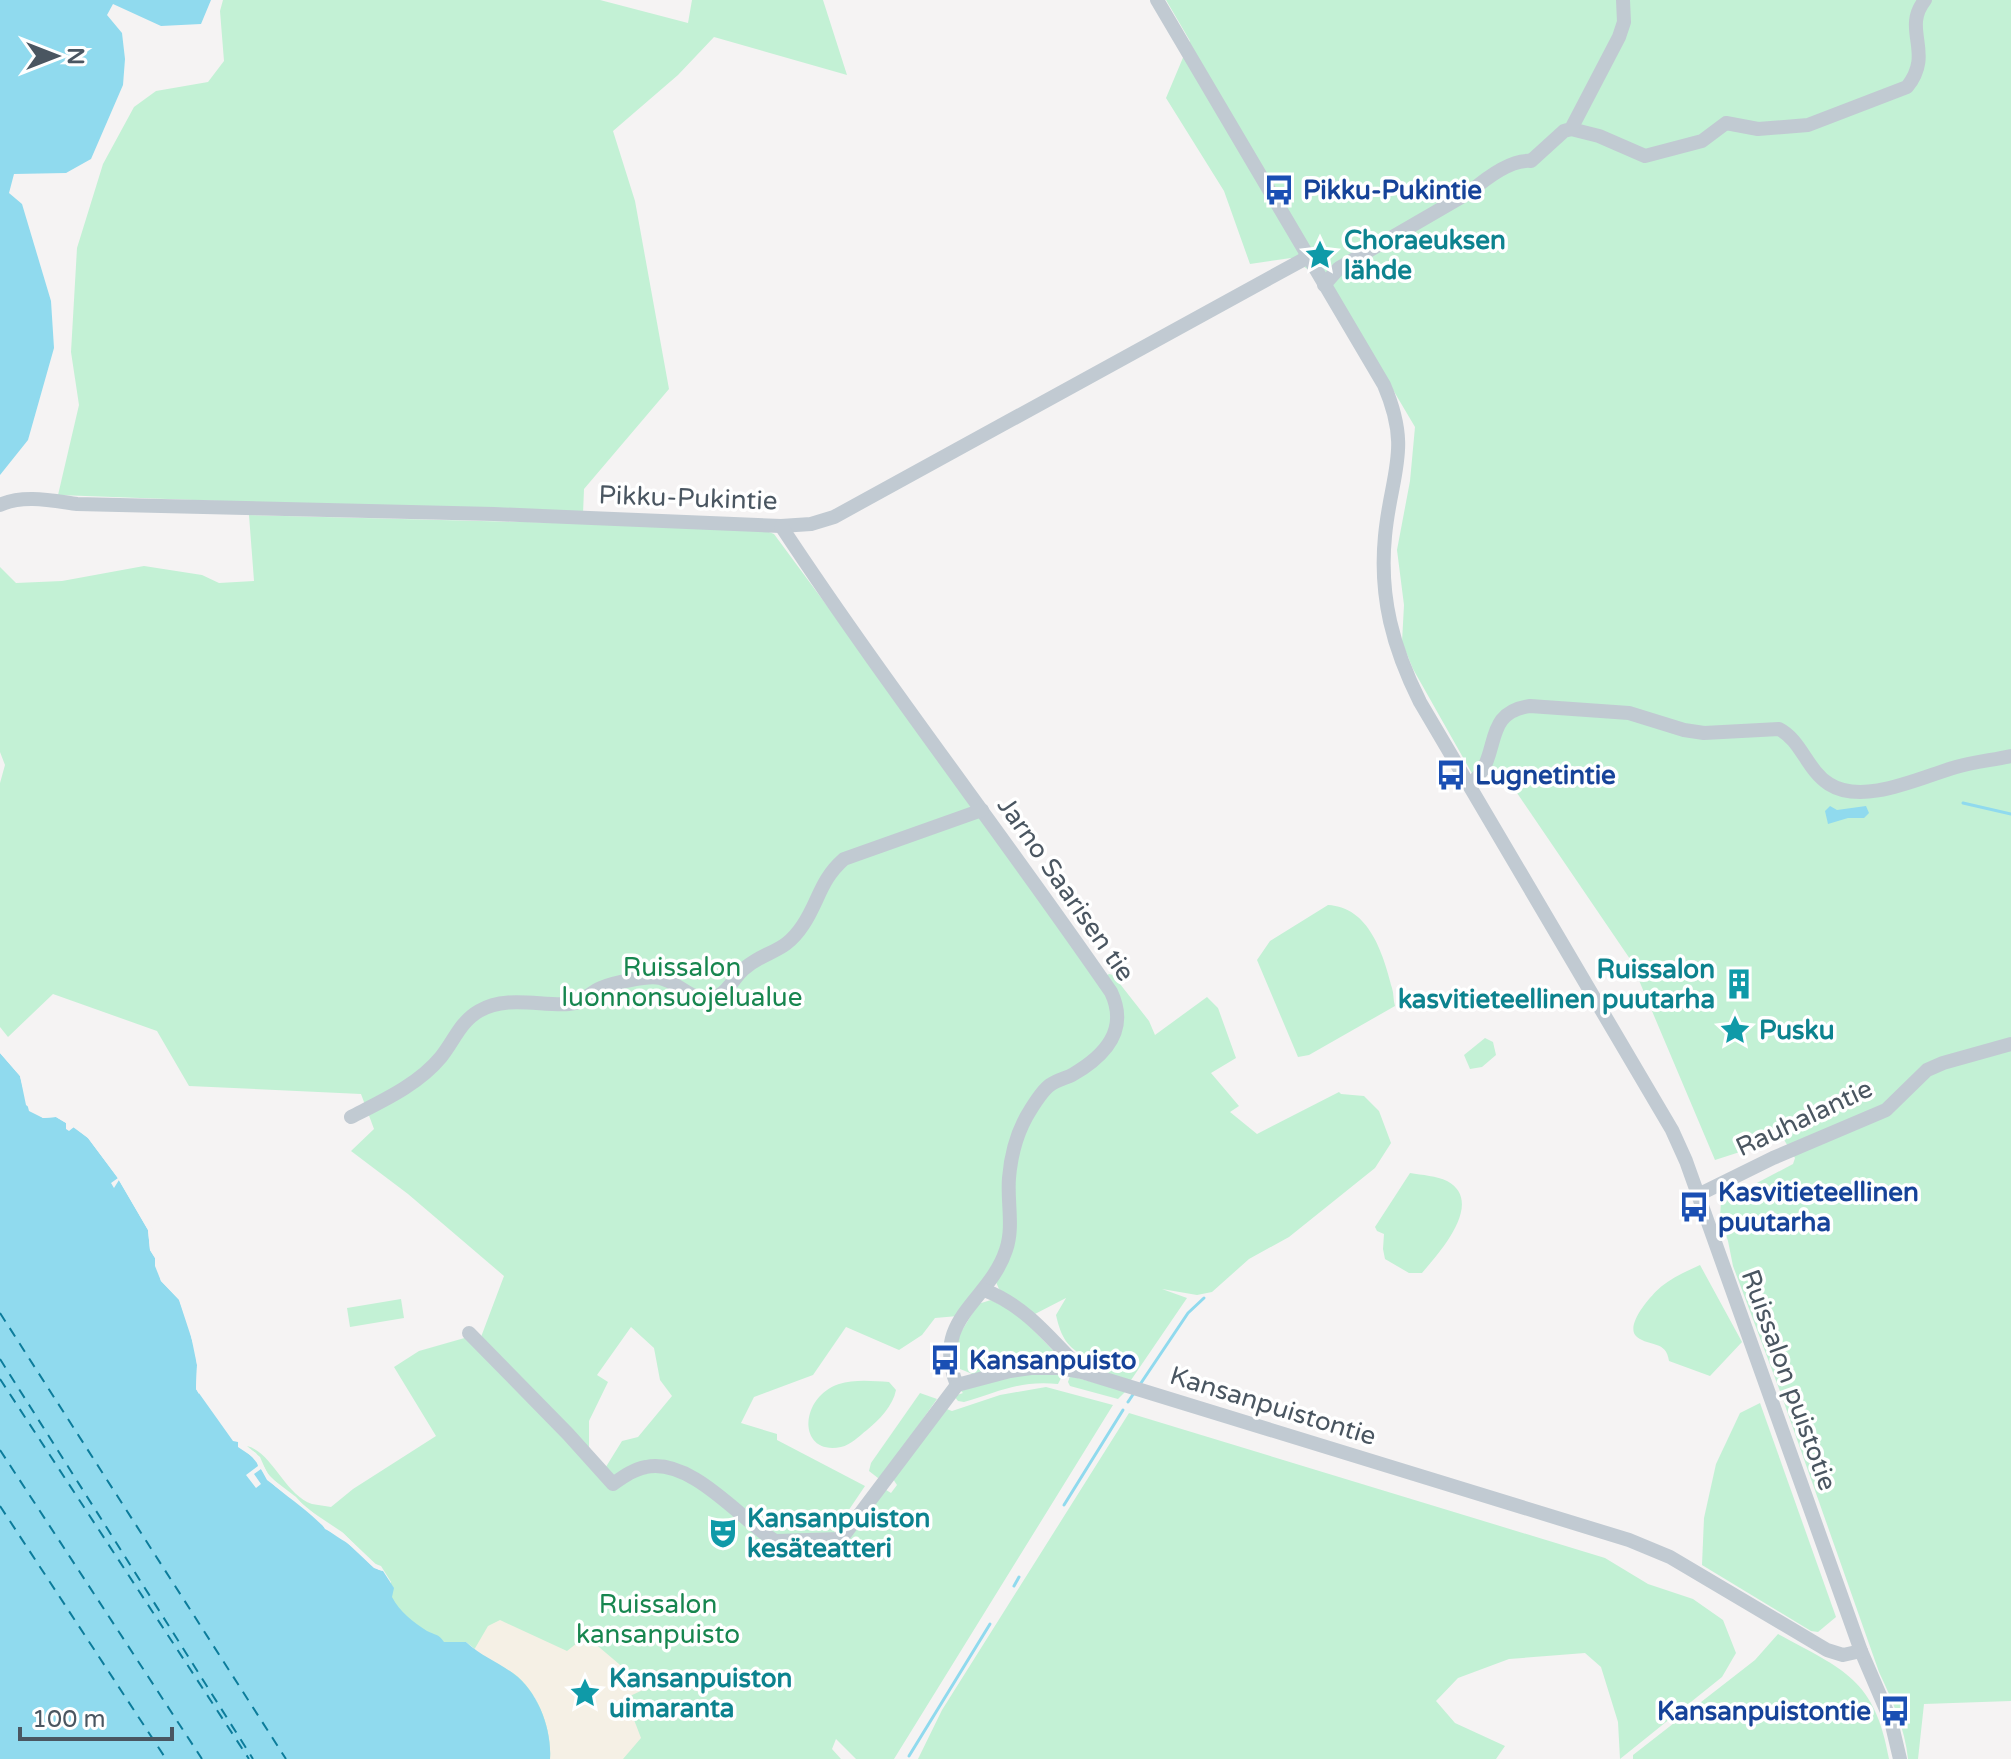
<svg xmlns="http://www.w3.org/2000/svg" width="2011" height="1759" font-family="'Varela Round',sans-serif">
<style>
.green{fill:#c3f1d5;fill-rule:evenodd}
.sand{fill:#f5f0e5}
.water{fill:#90daee}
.pier{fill:#f5f3f3}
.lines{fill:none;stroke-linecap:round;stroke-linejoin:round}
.stream{stroke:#90daee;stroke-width:3}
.ferry{stroke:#0c7c9b;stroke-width:2;stroke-dasharray:10 8;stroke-linecap:butt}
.minor{stroke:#c1cad2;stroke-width:14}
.labels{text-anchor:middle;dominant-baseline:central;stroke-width:7;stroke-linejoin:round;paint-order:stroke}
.transit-label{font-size:26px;font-weight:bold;fill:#164399;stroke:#fff;text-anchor:start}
.culture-label{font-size:26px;font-weight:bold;fill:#0d838f;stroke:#fff;text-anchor:start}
.street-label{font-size:26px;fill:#4a5661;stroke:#fff}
.park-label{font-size:26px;fill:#17864f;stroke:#fff}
</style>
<rect width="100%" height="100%" fill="#f5f3f3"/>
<g class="green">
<polygon points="223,0 600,0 688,23 692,0 823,0 847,75 714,37 678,75 613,131 635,201 669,389 584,489 583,514 58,495 79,405 71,352 77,248 103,164 134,107 156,91 208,82 224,61 220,11"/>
<path d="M1166,0H2011V1701L1924,1704L1918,1759H1908C1905,1728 1892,1700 1879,1672L1781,1394L1733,1266L1728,1241L1720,1217L1721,1202L1793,1164L1795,1158L1783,1138L1715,1160L1630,959L1517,793L1511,771L1474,777L1413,669L1402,642L1404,605L1397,550L1410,481L1415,427L1331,285L1291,258L1250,264L1224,191L1166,98L1190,41Z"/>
<path d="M249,515L759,528L774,534L1102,978L1109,974L1113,975L1149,1021L1155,1035L1207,997L1218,1008L1236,1058L1211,1073L1239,1106L1230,1112L1257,1134L1339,1092L1341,1094L1364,1096L1379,1111L1391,1143L1375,1168L1289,1237L1249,1259L1212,1292L1197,1295L1162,1289L1187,1298L1129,1383L1093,1372L1084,1363L1087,1357C1067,1348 1061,1337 1056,1315L1066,1298L1033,1315L999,1289L996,1282L958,1316L935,1318L922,1335L899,1350L846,1327L813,1375L754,1397L741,1423L777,1434V1440L865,1486L834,1532L845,1540L883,1488L891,1493L897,1485L893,1479L944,1408L952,1411L1000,1395L1046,1387L1113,1405L894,1759H856L836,1739L832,1749L841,1759H550L548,1734L535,1697L466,1642L448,1644L432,1639L391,1604V1582L381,1566L373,1563L342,1532L306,1508L296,1497L275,1481L267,1473L260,1457L247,1446C272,1452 285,1495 312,1504C318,1505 325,1506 331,1507L353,1489L436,1436L394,1367L419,1351L475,1335L481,1337L504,1276L408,1194L351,1151L374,1129L361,1094L189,1086L157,1031L53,994L8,1037L0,1027V783L5,765L0,752V567L16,583L62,581L144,566L202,575L219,583L254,581ZM631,1327L654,1348L660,1380L672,1396L638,1437L622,1441L604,1470L589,1453V1421L608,1382L597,1375Z"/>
<path d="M1328,905C1369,907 1383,953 1392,988C1394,994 1393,1000 1395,1006L1309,1055L1298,1057L1257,960L1270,941Z"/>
<polygon points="1485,1038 1493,1042 1496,1055 1482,1067 1470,1069 1464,1055"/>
<path d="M1410,1173C1422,1175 1437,1176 1447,1181C1486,1202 1438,1254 1422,1273H1409L1385,1259L1383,1249L1384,1234L1377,1231L1375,1227Z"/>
<path d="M1700,1265L1742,1342L1710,1376L1669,1361C1666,1340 1650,1347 1637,1337C1623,1326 1653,1293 1662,1286C1673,1277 1687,1271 1700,1265Z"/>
<polygon points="401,1299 404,1318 350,1327 347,1308"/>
<polygon points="991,1300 1017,1313 1065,1363 975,1375 960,1369 955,1342 978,1304"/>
<path d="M1008,1374H1063L1058,1384C1020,1380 999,1392 964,1402L958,1401L954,1396L963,1393L961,1391Z"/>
<polygon points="1070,1376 1126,1391 1118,1399 1070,1386 1068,1382"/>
<path d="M889,1382L896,1390C893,1406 879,1420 867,1430C859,1436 851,1445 841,1447C798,1456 798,1398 839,1384C854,1379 874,1381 889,1382Z"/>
<polygon points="920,1393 937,1399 882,1477 878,1478 869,1471 871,1463"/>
<polygon points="1760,1403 1836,1617 1818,1632 1811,1631 1702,1565 1704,1518 1716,1464 1740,1413"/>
<polygon points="1129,1413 1605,1558 1648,1584 1693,1599 1723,1620 1736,1653 1722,1677 1620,1759 1618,1722 1601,1667 1585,1653 1509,1659 1458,1678 1436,1701 1455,1723 1505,1746 1496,1759 918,1759 942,1710"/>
<path d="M1778,1634C1844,1670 1875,1679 1889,1759H1633V1755L1755,1660Z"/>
</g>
<path class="sand" d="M500,1620L567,1651L586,1636L639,1681L645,1689L630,1696L628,1704L641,1738L623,1759H550C552,1729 538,1691 513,1673C500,1665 486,1659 474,1650L488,1626Z"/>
<g class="water">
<polygon points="0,0 211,0 201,24 161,26 113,4 107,15 122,33 125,59 123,85 91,159 66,173 14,174 9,193 22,204 51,301 54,348 28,440 0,475"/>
<polygon points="1830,806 1837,810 1866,806 1869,813 1864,818 1848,818 1828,824 1825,811"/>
<path d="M0,1053L20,1076L26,1105L43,1118L56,1117L73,1127L88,1138L117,1177L148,1230L150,1250L155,1258L161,1281L179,1300L195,1349L197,1365L196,1389L233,1441L238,1442L239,1447C259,1458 260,1473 276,1487C292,1500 309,1512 324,1527C334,1536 348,1542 359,1552C367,1560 372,1569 383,1571L394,1588L392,1597C400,1612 413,1622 427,1631C435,1635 439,1634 444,1642H466C481,1656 498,1662 514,1674C538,1692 552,1729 550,1759H0Z"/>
</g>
<g class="pier">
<polygon points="0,1049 24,1074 32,1108 38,1113 50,1112 91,1136 117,1171 152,1228 161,1278 179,1294 194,1330 201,1363 199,1394 196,1389 197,1365 190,1331 179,1299 161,1281 155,1266 155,1258 150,1250 148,1230 119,1180 114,1188 111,1183 118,1178 88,1138 74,1127 69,1131 66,1129 66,1123 56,1117 43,1118 29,1111 20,1076 0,1053"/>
<polygon points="238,1442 256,1453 270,1477 328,1525 343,1533 383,1571 374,1568 341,1537 325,1529 319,1519 267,1480 261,1469 254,1474 261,1484 256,1488 246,1475 258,1466 256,1459 238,1447"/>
</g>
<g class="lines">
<g class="stream">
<polyline points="1963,803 2011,814"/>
<polyline points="1141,1383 1188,1313 1204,1298"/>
<polyline points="1128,1402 1134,1393"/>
<polyline points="1064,1505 1123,1410"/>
<polyline points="1014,1586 1019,1577"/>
<polyline points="909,1756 990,1624"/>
</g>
<g class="ferry">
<polyline points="0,1313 286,1759"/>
<polyline points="0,1359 253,1759"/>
<polyline points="0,1379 249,1759"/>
<polyline points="0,1450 202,1759"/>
<polyline points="0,1506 166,1759"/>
</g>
<g class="minor">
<path d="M1157,0L1384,385C1412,450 1391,472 1385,536C1379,597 1393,648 1420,702L1672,1130L1686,1161L1861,1651L1891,1721L1900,1759"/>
<path d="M1571,129L1599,136L1645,156L1702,141L1726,123L1758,129L1808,125L1907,87C1935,52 1901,30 1925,0"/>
<path d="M1324,285L1339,268L1470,192C1485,179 1511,159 1531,161L1564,131L1571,129L1619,37L1624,22L1623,0"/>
<path d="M0,505C23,494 54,501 77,504L494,514L781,526L811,524L834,517L1308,257"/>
<path d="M781,526C886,685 1003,835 1111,992C1129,1030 1105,1056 1072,1075C1066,1078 1057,1080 1050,1085C1043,1090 1036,1101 1031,1109C1018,1129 1011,1154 1009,1178C1007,1202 1014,1227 1006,1250C989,1302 930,1319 957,1385"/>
<path d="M1469,785C1504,759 1479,713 1530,706L1629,713L1684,730L1704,733L1779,729C1801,740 1807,770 1829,784C1863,806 1921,777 1956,767C1973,762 1993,760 2011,756"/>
<path d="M351,1117C382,1101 418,1085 441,1057C454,1041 460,1022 479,1011C506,995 540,1006 569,1004C583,1003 589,993 601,988C613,983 648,975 660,978C682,983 695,1009 721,994C730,988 736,975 745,968C768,949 784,954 803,925C819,901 820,880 844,859L982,810"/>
<polyline points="1700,1194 1773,1158 1886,1110 1927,1070 1943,1063 2011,1044"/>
<path d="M984,1290C1025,1305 1052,1340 1082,1371"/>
<path d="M469,1333L568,1434L613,1484C623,1477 634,1469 646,1467C692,1458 740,1519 775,1541L841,1539L957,1385L1010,1371L1031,1368H1060L1082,1372L1629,1540L1670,1557L1827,1650L1843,1655L1861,1651"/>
</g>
</g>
<defs>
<g id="bus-bare" transform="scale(2.4)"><path d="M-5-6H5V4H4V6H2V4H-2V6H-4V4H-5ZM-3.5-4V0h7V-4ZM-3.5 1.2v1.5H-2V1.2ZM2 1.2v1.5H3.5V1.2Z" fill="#1a4fb4" stroke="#fff" stroke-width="2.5" paint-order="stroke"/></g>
<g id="sight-bare" transform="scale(2.4)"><path d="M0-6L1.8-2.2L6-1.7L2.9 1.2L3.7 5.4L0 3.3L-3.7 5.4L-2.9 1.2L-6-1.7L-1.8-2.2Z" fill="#0f9aa8" stroke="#fff" stroke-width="2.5" paint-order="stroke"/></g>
<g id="building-bare" transform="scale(2.4)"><path d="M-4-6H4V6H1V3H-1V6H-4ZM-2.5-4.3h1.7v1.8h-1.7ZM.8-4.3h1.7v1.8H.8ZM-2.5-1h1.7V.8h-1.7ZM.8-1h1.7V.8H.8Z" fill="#0f9aa8" stroke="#fff" stroke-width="2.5" paint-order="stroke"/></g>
<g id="theatre-bare" transform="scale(2.4)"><path d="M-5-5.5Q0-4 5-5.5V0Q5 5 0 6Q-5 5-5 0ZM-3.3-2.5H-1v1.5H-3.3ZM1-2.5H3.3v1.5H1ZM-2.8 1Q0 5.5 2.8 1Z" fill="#0f9aa8" stroke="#fff" stroke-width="2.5" paint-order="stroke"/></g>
</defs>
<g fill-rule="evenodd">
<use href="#bus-bare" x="1279" y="190"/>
<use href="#sight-bare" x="1320" y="255"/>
<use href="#bus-bare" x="1451" y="775"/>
<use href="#building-bare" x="1739" y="984"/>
<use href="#sight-bare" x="1735" y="1030"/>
<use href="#bus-bare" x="1694" y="1207"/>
<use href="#bus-bare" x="945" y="1360"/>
<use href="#theatre-bare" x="723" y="1533"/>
<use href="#sight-bare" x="585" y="1693"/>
<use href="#bus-bare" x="1895" y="1711"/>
</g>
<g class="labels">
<g class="transit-label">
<text x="1303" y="190">Pikku-Pukintie</text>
<text x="1475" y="775">Lugnetintie</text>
<text x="1718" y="1192">Kasvitieteellinen<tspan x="1718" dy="30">puutarha</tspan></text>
<text x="969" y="1360">Kansanpuisto</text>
<text x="1871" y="1711" text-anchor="end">Kansanpuistontie</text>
</g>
<g class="culture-label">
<text x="1344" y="240">Choraeuksen<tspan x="1344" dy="30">lähde</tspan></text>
<text x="1715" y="969" text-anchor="end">Ruissalon<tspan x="1715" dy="30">kasvitieteellinen puutarha</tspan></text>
<text x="1759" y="1030">Pusku</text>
<text x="747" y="1518">Kansanpuiston<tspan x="747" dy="30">kesäteatteri</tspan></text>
<text x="609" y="1678">Kansanpuiston<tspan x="609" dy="30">uimaranta</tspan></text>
</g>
<g class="street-label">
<text transform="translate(688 498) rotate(2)">Pikku-Pukintie</text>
<text transform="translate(1066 889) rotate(55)">Jarno Saarisen tie</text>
<text transform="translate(1804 1118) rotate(-25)">Rauhalantie</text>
<text transform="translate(1789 1380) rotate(70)">Ruissalon puistotie</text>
<text transform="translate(1273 1406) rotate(17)">Kansanpuistontie</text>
</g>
<g class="park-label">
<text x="682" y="967">Ruissalon<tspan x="682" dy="30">luonnonsuojelualue</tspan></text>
<text x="658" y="1604">Ruissalon<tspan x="658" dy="30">kansanpuisto</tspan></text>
</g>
</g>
<g transform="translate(56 56) rotate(90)" stroke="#ffffff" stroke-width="6" paint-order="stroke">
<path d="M0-6L14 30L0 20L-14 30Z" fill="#4a5661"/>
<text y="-12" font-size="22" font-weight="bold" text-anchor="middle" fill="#4a5661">N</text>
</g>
<path d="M20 1727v12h152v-12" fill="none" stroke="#4a5661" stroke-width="4"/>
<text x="32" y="1727" font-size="24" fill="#4a5661" stroke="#ffffff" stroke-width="6" paint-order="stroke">100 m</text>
</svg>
